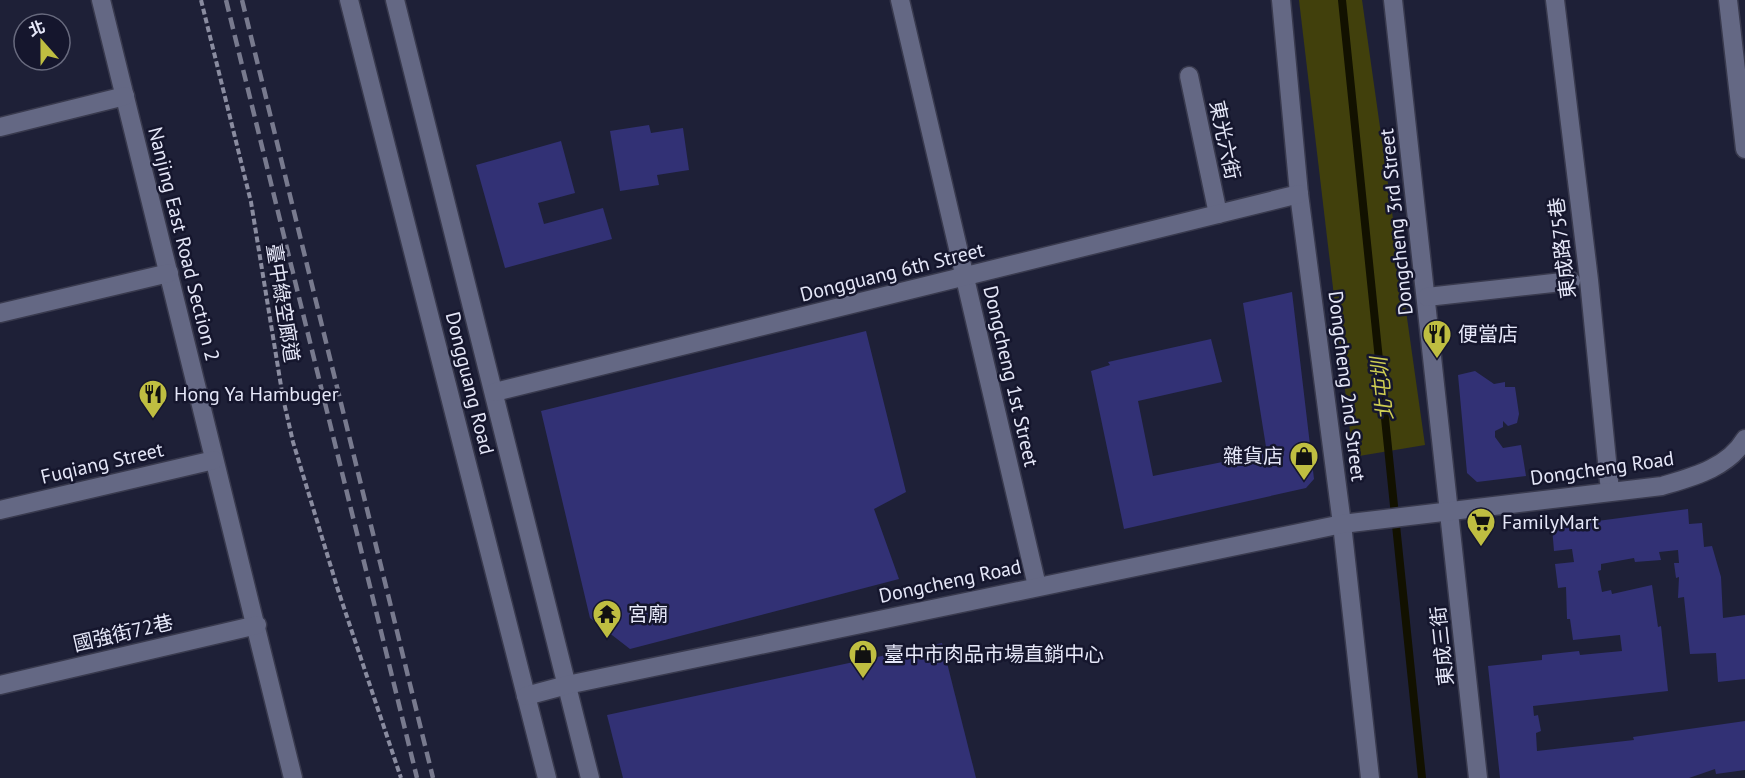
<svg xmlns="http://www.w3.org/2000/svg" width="1745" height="778" font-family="'PT Sans','Noto Sans TC',sans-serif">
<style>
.green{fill:#41400c}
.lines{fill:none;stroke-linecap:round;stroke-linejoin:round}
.stream{stroke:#121100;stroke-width:8}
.building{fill:#323175}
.minor-casing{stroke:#393a4e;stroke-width:21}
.path{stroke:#8a8ca0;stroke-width:4;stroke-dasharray:6 3;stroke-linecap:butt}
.minor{stroke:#646884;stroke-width:18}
.rail{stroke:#787a8e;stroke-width:4.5;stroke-dasharray:12 6;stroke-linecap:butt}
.labels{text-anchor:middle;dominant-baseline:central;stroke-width:5;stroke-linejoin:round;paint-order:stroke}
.street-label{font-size:20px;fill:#e5e7f8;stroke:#15162d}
.poi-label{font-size:20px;fill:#e5e7f8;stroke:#15162d;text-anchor:start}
.water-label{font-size:21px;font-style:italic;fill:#cecd52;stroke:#15162d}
</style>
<rect width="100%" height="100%" fill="#1e2037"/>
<polygon class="green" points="1299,0 1362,0 1425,445 1353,457"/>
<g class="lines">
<polyline class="stream" points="1342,0 1422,778"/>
</g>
<g class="building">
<polygon points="649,125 651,133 683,128 689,170 657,175 659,185 620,191 610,131"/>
<polygon points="561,141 575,193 538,203 544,224 603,208 612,239 505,268 476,165"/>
<polygon points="1292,292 1314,479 1306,488 1124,529 1091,371 1110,365 1108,362 1211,339 1222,382 1138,401 1153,476 1267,453 1243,303"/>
<polygon points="866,331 906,492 874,509 899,579 630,649 590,618 541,411"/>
<polygon points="1475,371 1494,384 1505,382 1505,387 1515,387 1519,414 1517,423 1508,426 1503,421 1503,427 1495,431 1495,437 1503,448 1521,445 1526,476 1477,482 1467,473 1458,375"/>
<polygon points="1688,509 1689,524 1702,523 1704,547 1712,546 1721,577 1723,618 1745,615 1745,679 1718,682 1716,653 1690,654 1684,597 1678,598 1679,577 1676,578 1674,563 1679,563 1678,550 1659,552 1661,560 1635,562 1634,558 1601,564 1601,570 1598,571 1602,592 1611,590 1612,594 1652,585 1658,627 1661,626 1668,691 1533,706 1534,716 1538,715 1541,731 1536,733 1537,751 1634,740 1633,737 1745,721 1745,770 1716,774 1715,769 1689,778 1500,778 1488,666 1542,660 1542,655 1579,651 1580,655 1622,651 1620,635 1573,640 1570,619 1567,619 1566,587 1558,588 1555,564 1574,562 1572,549 1554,551 1552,527"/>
<polygon points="942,643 976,778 623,778 607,715"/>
</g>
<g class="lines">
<g class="minor-casing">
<g id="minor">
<polyline points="101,0 293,778"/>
<polyline points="349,0 547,778"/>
<polyline points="395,0 590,778"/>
<polyline points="900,0 1037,586"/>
<polyline points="1281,0 1299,194 1342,524 1370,778"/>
<polyline points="1393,0 1478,778"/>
<polyline points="1555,0 1589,280 1610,491"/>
<polyline points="1728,0 1745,149"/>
<polyline points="1189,76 1218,214"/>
<polyline points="0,127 125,96"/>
<polyline points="1427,297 1571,281"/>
<polyline points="0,313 169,273"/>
<polyline points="495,392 1299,194"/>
<polyline points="0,510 214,460"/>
<polyline points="0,685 257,625"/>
<path d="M526,696L567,685L1342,524L1662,486C1692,477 1728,468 1745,439"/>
</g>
</g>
<polyline class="path" points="201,0 251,202 283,398 293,442 338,590 401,778"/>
<use href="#minor" class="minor"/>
<g class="rail">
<polyline points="226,0 417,778"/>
<polyline points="242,0 433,778"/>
</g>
</g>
<defs>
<g id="restaurant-pin" transform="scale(1.5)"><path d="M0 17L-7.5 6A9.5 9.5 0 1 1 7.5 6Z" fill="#bfbe41" stroke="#15162d"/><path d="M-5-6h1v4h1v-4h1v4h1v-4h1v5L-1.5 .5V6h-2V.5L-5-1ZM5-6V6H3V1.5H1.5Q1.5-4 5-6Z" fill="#111"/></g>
<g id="shop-pin" transform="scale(1.5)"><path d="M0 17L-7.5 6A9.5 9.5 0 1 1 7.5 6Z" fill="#bfbe41" stroke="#15162d"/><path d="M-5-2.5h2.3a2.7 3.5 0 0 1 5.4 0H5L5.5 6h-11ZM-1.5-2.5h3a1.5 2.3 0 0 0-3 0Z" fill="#111"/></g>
<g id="supermarket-pin" transform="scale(1.5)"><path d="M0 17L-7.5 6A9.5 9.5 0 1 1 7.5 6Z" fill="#bfbe41" stroke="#15162d"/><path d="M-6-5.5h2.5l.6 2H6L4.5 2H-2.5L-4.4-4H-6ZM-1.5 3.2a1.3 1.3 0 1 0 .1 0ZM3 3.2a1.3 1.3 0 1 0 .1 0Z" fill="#111"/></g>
<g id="temple-pin" transform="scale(1.5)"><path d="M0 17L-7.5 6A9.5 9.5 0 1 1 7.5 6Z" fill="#bfbe41" stroke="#15162d"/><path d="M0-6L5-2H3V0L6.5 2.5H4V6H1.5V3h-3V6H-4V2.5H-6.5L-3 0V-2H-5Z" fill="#111"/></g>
</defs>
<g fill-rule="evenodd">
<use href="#restaurant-pin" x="1437" y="334"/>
<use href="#restaurant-pin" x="153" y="394"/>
<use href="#shop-pin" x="1304" y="456"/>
<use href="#supermarket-pin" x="1481" y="522"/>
<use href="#temple-pin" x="607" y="614"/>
<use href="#shop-pin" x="863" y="654"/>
</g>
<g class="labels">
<g class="street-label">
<text transform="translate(1225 140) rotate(78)">東光六街</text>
<text transform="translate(1396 222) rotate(-96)">Dongcheng 3rd Street</text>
<text transform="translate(184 244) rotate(76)">Nanjing East Road Section 2</text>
<text transform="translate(1562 248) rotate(-97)">東成路75巷</text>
<text transform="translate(892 272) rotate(-14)">Dongguang 6th Street</text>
<text transform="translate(283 303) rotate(81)">臺中綠空廊道</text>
<text transform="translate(1011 376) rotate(77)">Dongcheng 1st Street</text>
<text transform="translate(470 383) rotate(76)">Dongguang Road</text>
<text transform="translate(1347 386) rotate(83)">Dongcheng 2nd Street</text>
<text transform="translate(102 463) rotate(-13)">Fuqiang Street</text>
<text transform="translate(1602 468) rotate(-8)">Dongcheng Road</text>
<text transform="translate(950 581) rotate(-12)">Dongcheng Road</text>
<text transform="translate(123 633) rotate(-13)">國強街72巷</text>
<text transform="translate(1442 646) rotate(-96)">東成三街</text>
</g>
<g class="poi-label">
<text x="1458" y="334">便當店</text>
<text x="174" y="394">Hong Ya Hambuger</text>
<text x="1283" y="456" text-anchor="end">雜貨店</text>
<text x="1502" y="522">FamilyMart</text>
<text x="628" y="614">宮廟</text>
<text x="884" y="654">臺中市肉品市場直銷中心</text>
</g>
<g class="water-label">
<text transform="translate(1382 389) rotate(-96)">北屯圳</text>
</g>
</g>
<g transform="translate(42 42) rotate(339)"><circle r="28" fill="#15162d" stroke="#686a7e" stroke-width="1.5"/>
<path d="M0-4.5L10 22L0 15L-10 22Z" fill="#bfbe41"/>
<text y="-9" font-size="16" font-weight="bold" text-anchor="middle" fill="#e5e7f8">北</text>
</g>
</svg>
